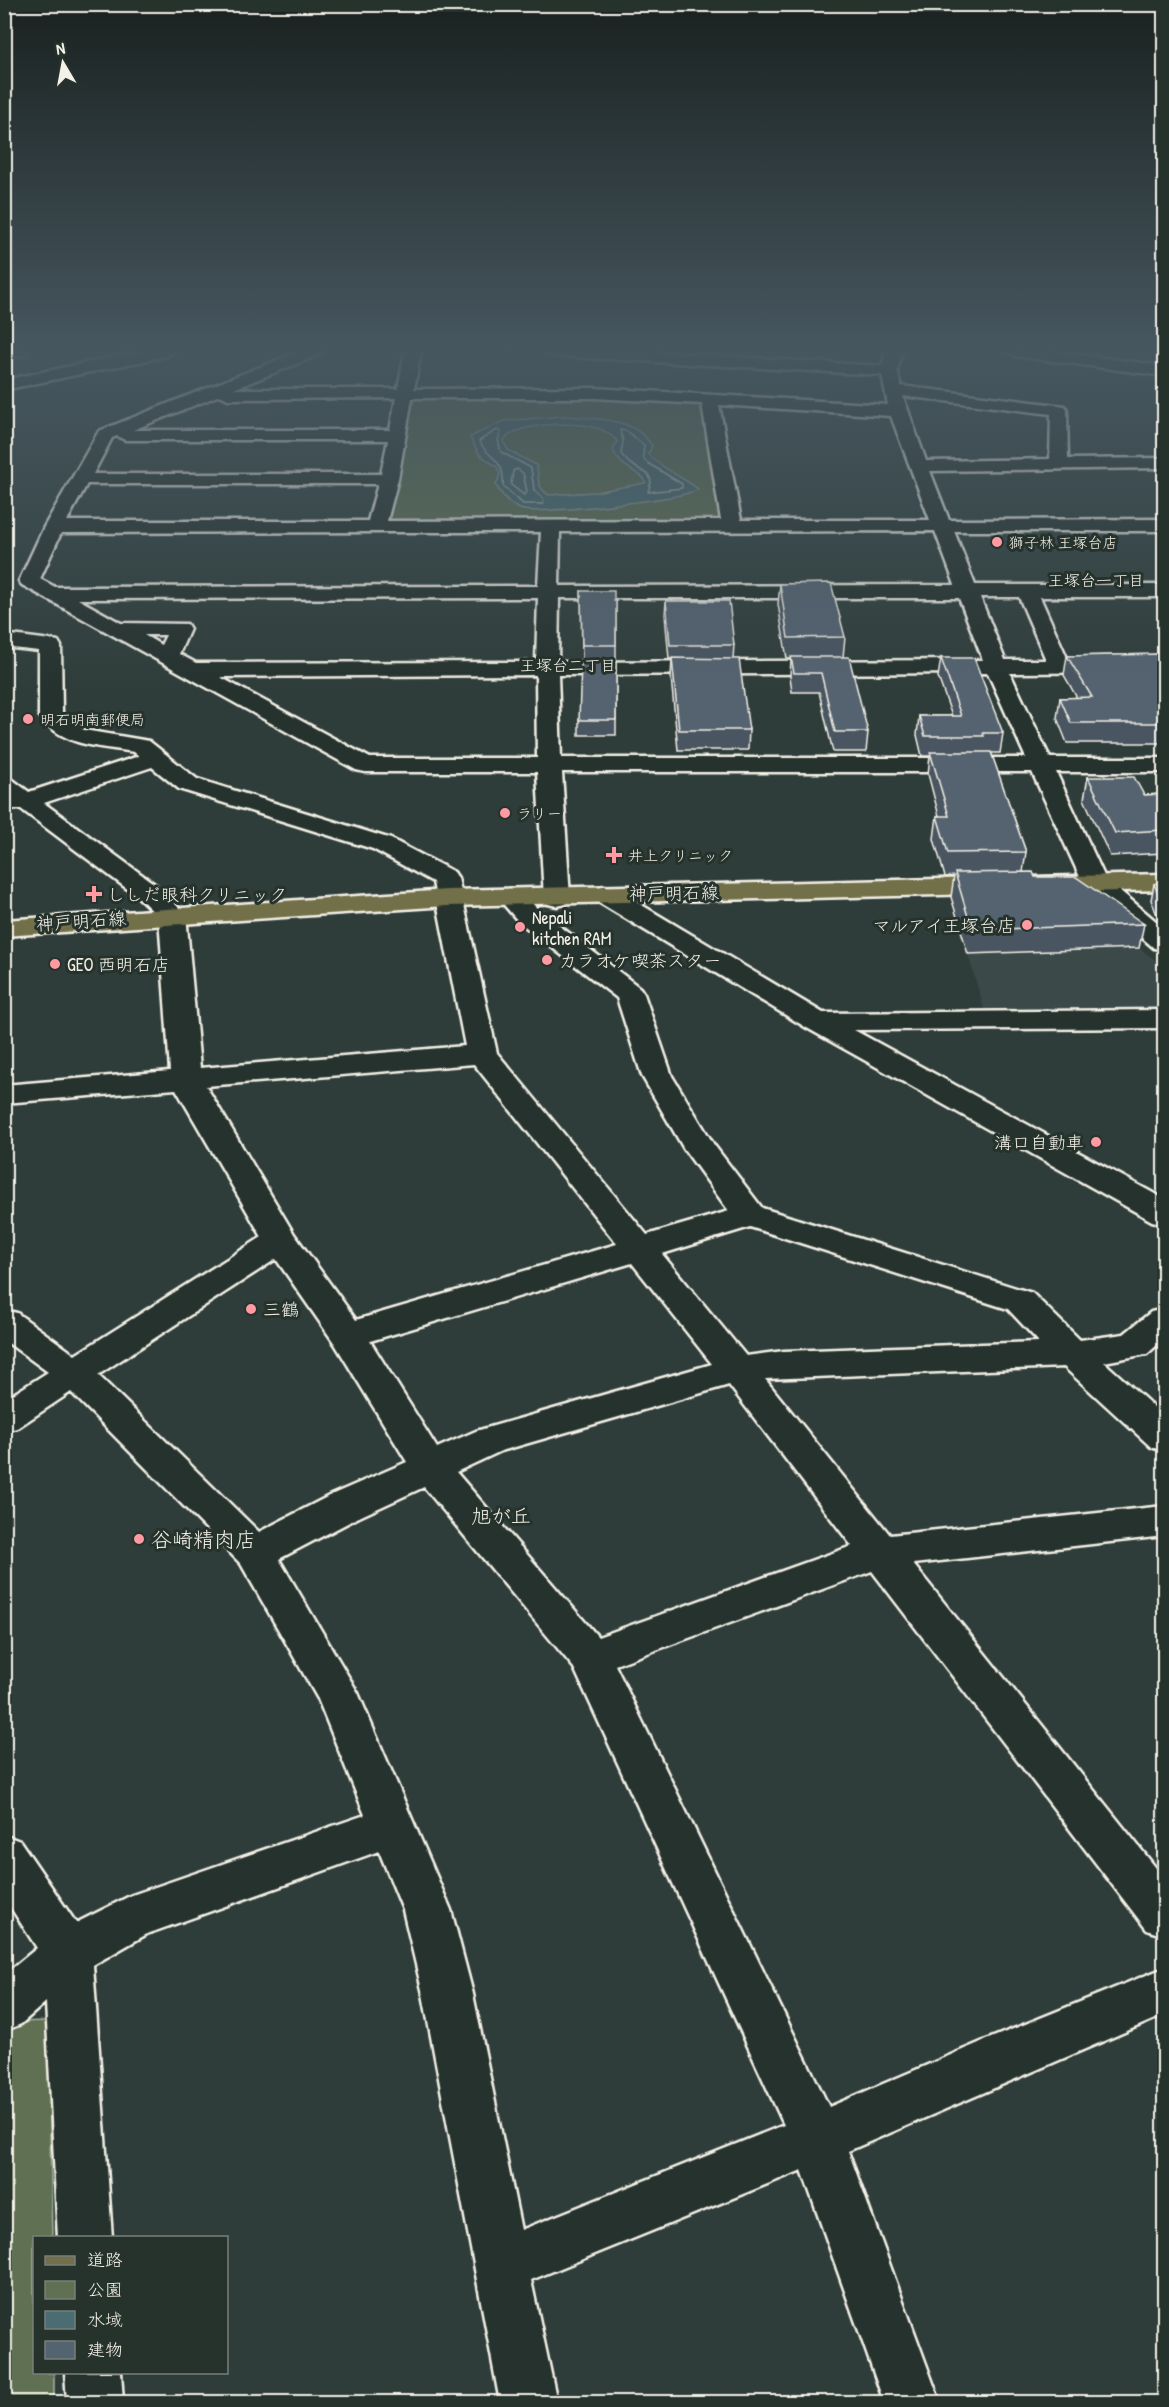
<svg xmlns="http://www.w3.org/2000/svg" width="1169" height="2407" font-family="'Patrick Hand','Klee One',sans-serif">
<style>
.built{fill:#3a484a}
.green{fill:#607153;stroke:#aab19e;stroke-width:1.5}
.water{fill:#4b6c72;stroke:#8fa1a1;stroke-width:1.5;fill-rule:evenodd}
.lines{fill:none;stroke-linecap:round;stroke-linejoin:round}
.shore{stroke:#b0bcb9;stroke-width:1.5}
.minor-casing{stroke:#f4f1e8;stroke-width:5}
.major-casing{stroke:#f4f1e8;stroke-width:5}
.minor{fill:#26332d;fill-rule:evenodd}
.major{fill:#726f4a;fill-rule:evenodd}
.wall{fill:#485560;stroke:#f4f1e8;stroke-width:1.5}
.building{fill:#546370;stroke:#f4f1e8;stroke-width:1.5}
.poi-dot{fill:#ff9aa2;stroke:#26332d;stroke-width:2}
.labels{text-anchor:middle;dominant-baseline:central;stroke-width:6;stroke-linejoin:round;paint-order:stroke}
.far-poi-label{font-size:15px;fill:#f4f1e8;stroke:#26332d;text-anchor:start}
.far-neighbourhood-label{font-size:16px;fill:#f4f1e8;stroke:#26332d}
.street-label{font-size:18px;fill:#f4f1e8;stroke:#26332d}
.poi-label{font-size:18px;fill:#f4f1e8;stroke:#26332d;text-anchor:start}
.neighbourhood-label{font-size:20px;fill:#f4f1e8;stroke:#26332d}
.near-poi-label{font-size:21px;fill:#f4f1e8;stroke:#26332d;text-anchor:start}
</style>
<rect width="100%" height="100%" fill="#2f3d3a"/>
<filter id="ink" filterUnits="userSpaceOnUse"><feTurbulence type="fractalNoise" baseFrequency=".0167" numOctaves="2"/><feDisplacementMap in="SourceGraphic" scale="12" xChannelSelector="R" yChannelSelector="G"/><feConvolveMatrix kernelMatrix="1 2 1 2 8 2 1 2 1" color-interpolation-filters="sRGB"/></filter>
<g filter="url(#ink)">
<polygon class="built" points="1072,900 1164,966 1164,1010 985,1012 952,901"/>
<g class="green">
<polygon points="589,395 697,400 705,405 724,519 712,523 397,523 389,518 414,397"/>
<polygon points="48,2021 52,2237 34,2238 34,2372 54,2373 54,2402 5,2402 4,2031 14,2022"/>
</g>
<path class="water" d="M563,416C594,419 634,416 652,446L648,454C652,462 687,480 698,489C686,499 542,514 523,510C512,508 502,495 496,486L500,474L497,467L479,454L470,437L504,421ZM557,424C578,424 603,424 617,441L613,450C619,465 631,469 644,478L645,483L595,492L549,495C535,487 540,477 536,465L508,450L503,441C516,426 539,426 557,424Z"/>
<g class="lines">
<g class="shore">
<path d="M497,430L501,432L498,440L501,452L531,468L534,490L544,500L543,504H523L503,486C505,458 491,462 479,441Z"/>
<polygon points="620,430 627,431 644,445 643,457 646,462 682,484 682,488 648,492 651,482 649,475 629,463 621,454 623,441"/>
<polygon points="517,469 523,473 527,492 524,495 511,485 513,471"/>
</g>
<g class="minor-casing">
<g id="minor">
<polygon points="4,351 28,351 26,354 4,359"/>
<polygon points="142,351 175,351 167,356 4,390 4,380"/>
<path d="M300,351H323L321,354L234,389H398L405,351H421L414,389L594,388L888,405L882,375L553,356L545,351H640L882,366L886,351H902L897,371L901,386L1065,406L1067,410L1068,459L1164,458V468L930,471L949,520L1164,519V531H954L975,585H1164V597H1040L1068,660L1164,659V672L1010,673L1050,758H1164V772H1056L1105,878L1164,928V950L1154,948L1085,888L1032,772H562L570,898L566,904L557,906L548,904L544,898L537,772H365L356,770L22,585L19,581L44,527L99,431ZM220,395L228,399L396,398L390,430H133ZM903,396L1051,414L1050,459L926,461ZM412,398H594L702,404L721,520L387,521L398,479ZM719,405L891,416L930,520H741ZM117,436L125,440H388L381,474H93L112,438ZM87,484H378L368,521H67ZM935,531L955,585L559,586L560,532ZM378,532H541L538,586L55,587L40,579L61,533ZM980,597H1019L1046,660H1005ZM538,598L536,662L196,663L179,654L190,629L187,624L121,623L78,599ZM559,598H959L983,660L558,662ZM144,635H166L161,645ZM988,673L1026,758H561L558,675ZM536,675L537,758H370L220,677Z"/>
<polygon points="1007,351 1053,351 1164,366 1164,376 1015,356"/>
<path d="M4,634L58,641L61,646L62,713L84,730L149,741L197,779L391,839L454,872L458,878L497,1053L647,1235L729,1211L684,1149L642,1076L617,998L518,921L499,899L503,893L512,891L521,893L538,909L640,988L644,994L672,1076L714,1145L762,1208L1032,1293L1080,1340L1124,1334L1151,1312L1164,1309V1339L1147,1354L1104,1362L1164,1416V1451L1151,1447L1064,1367L765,1379L890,1535L1164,1506V1536L913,1564L1164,1878V1936L1147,1930L872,1571L615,1665L829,2107L986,2040L1164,1968V2015L848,2151L940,2402H884L802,2170L531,2280L557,2402H500L423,1994L403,1910L379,1851L147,1934L93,1965L112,2238H58L46,2002L21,2024L4,2031V1975L37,1948L4,1897V1835L20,1841L76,1923L132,1895L365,1815L318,1699L241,1564L71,1392L17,1428L4,1431V1400L48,1372L4,1340V1310L17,1313L75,1355L262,1237L176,1089L4,1103V1085L170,1071L159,917L138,897L21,809H4V778L13,780L29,792L139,756L134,752C99,746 62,747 39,715V651L4,647ZM152,767L179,789L373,849L433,882L465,1046L200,1068L186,915L156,885L44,803ZM474,1064L617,1244L356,1320L294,1234L206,1086ZM750,1227L1008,1309L1039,1342L784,1351L746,1356L662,1254ZM276,1259L335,1344L407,1462L331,1495L259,1532L98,1375ZM632,1263L712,1364L476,1431L437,1448L370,1341ZM729,1385L852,1546L598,1637L456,1472L501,1451ZM424,1487L574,1668L784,2125L521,2230L473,1994L451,1910L358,1693L279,1559L359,1517Z"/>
<polygon points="604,886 613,888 823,1013 1164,1010 1164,1028 854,1030 1164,1199 1164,1224 1152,1221 807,1028 595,900 591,894 595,888"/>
<polygon points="65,2372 121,2372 123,2402 67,2402"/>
</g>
</g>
<g class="major-casing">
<polygon id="major" points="1164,874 1164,890 447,906 4,936 4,920 447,890"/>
</g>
<use href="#minor" class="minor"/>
<use href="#major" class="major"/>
</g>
<g class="wall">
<polygon points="780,584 845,637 843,657 868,732 866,752 833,752 819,692 792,692 790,676 791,659 787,659 778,604"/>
<polygon points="581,591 616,601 616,659 582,660"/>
<polygon points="666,601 734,645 733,659 749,730 748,750 678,750 671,677 672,659 669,659 665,615"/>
<polygon points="1164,654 1164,743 1067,743 1057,718 1060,698 1077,698 1064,675 1067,656"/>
<polygon points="941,658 1003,733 1000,753 991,753 1026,852 1023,872 1144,924 1139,948 968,954 951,897 954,876 945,877 934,839 937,816 939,816 928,774 930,756 922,756 917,735 919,716 952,716 938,677"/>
<polygon points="616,662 616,735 579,735 579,720"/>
<polygon points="1088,777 1144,795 1164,794 1164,853 1110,856 1084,799"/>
<polygon points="1164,881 1164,926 1160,922 1151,900 1154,884"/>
</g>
<g class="building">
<polygon points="831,583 845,637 788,638 780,584"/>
<polygon points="581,591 614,591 614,601 616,601 616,645 582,645"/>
<polygon points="666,601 729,601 734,645 670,645"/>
<polygon points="1164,654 1164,723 1071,723 1060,698 1092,697 1067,656"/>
<polygon points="791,657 849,657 868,732 835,732 821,673 794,673"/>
<polygon points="672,658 739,659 749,730 679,730"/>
<polygon points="941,658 974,658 1003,733 983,733 984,736 925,736 919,716 961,716"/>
<polygon points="616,662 616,720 579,720 581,663"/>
<polygon points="930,752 991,752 1026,852 948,853 937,816 949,816"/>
<polygon points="1088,777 1134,777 1144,795 1164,794 1164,830 1115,833"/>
<polygon points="1033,872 1035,877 1076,877 1144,924 972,930 955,873"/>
<polygon points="1164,881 1164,906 1154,884"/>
</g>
</g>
<linearGradient id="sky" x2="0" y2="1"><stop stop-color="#1a2220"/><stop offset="0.51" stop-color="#475760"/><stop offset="1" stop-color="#475760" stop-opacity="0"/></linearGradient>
<rect width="1169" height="688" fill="url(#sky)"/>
<g class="poi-dot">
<circle cx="997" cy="542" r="6"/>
<circle cx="28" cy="719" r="6"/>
<circle cx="505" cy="813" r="6"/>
<path d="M611 846h6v6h6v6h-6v6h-6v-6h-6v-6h6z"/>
<path d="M91 885h6v6h6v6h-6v6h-6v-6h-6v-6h6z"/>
<circle cx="1027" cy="925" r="6"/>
<circle cx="520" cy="927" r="6"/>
<circle cx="547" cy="960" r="6"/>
<circle cx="55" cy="964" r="6"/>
<circle cx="1096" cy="1142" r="6"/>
<circle cx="251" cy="1309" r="6"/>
<circle cx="139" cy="1539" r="6"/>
</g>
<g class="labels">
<g class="far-poi-label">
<text x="1009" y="542">獅子林 王塚台店</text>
<text x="40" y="719">明石明南郵便局</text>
<text x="517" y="813">ラリー</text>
<text x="628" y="855">井上クリニック</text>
</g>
<g class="far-neighbourhood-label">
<text x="1096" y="580">王塚台一丁目</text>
<text x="568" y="665">王塚台二丁目</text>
</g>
<g class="street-label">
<text transform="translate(674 893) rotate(-1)">神戸明石線</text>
<text transform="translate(81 921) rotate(-4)">神戸明石線</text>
</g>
<g class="poi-label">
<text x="107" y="894">ししだ眼科クリニック</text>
<text x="532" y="917">Nepali<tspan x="532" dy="21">kitchen RAM</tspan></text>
<text x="1015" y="925" text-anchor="end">マルアイ王塚台店</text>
<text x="559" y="960">カラオケ喫茶スター</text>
<text x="67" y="964">GEO 西明石店</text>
<text x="1084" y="1142" text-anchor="end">溝口自動車</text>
<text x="263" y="1309">三鶴</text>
</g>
<g class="neighbourhood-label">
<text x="501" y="1515">旭が丘</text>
</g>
<g class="near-poi-label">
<text x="151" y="1539">谷崎精肉店</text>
</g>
</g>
<rect width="1169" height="2407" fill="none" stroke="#26332d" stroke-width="24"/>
<rect x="12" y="12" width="1145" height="2383" fill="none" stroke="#f4f1e8" stroke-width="2" filter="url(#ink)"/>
<rect x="33" y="2236" width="195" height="138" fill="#26332d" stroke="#787f78" stroke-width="1.5"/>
<rect x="45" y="2256" width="30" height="9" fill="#726f4a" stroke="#787f78" stroke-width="1.5"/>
<text x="87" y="2266" font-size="18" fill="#f4f1e8">道路</text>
<rect x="45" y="2281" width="30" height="18" fill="#607153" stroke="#787f78" stroke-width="1.5"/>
<text x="87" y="2296" font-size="18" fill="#f4f1e8">公園</text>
<rect x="45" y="2311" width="30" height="18" fill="#4b6c72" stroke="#787f78" stroke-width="1.5"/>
<text x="87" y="2326" font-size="18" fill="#f4f1e8">水域</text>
<rect x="45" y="2341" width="30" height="18" fill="#546370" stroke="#787f78" stroke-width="1.5"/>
<text x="87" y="2356" font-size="18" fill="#f4f1e8">建物</text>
<g transform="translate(63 63) rotate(350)" stroke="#26332d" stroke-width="4.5" paint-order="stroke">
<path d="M0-4.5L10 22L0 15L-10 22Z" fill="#f4f1e8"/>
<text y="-9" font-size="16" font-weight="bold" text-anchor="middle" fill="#f4f1e8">N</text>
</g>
</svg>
